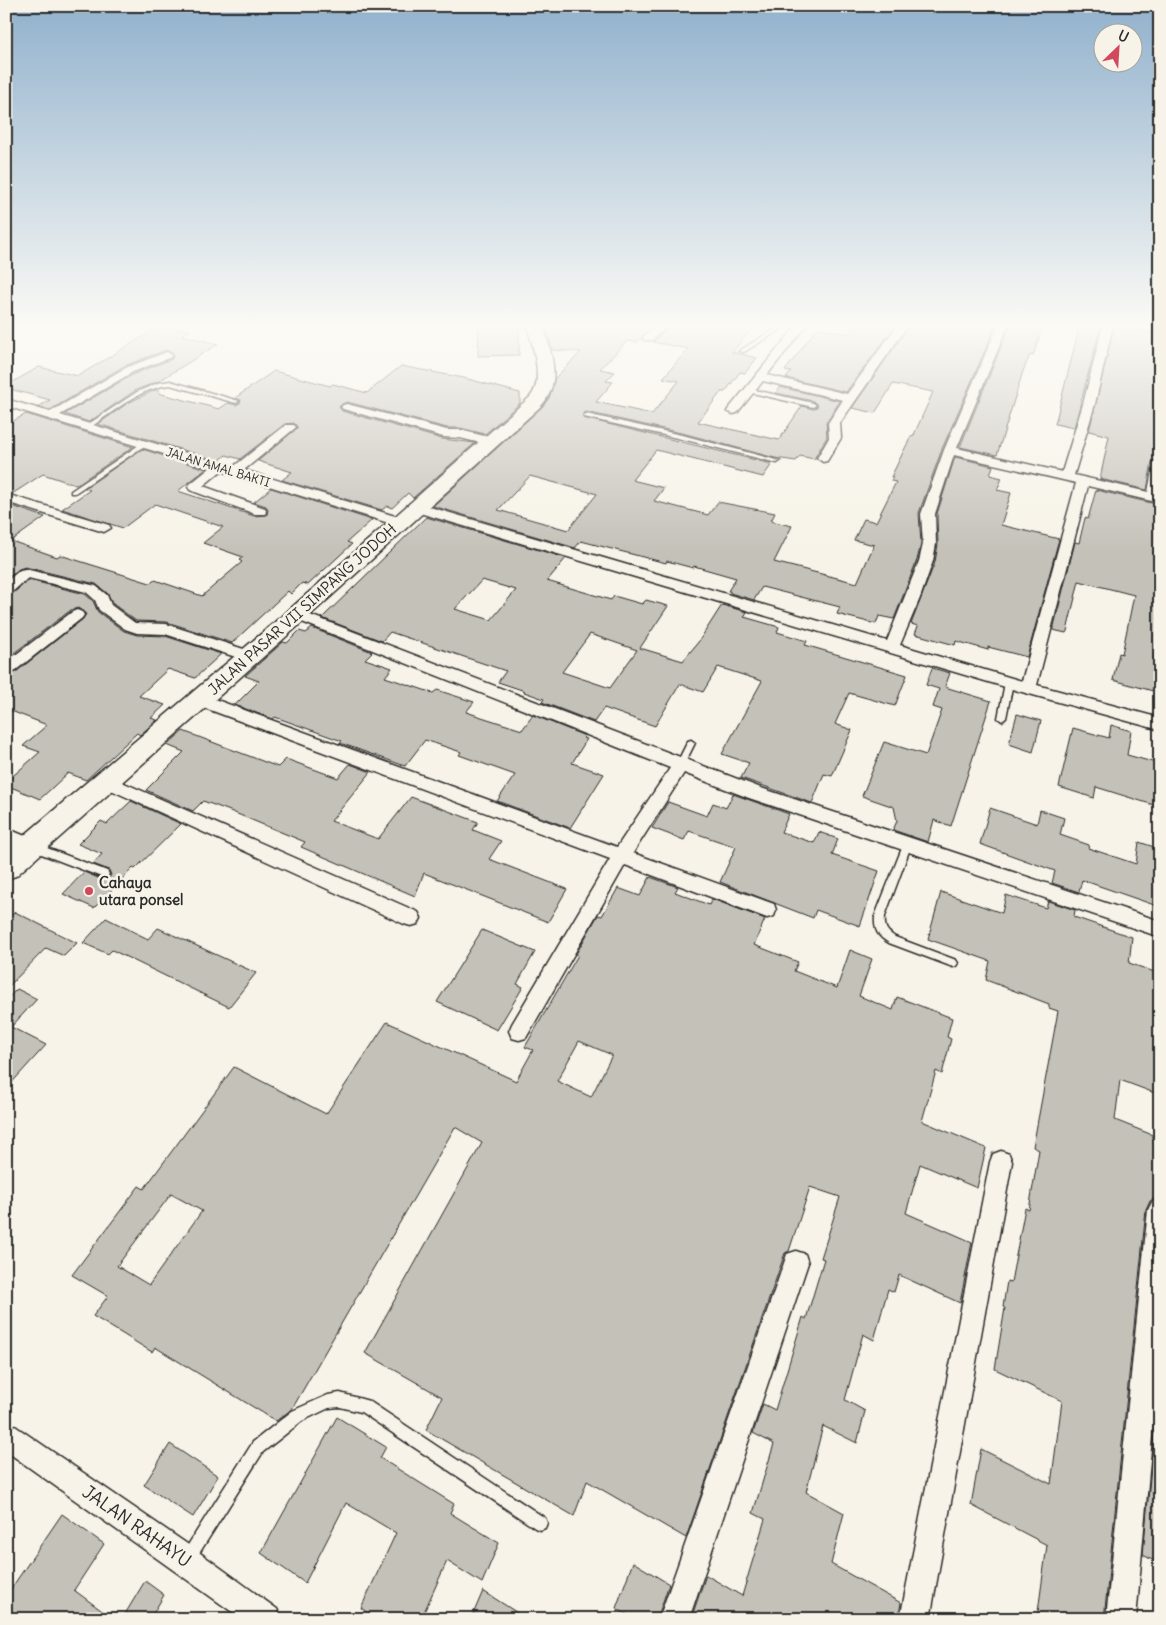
<svg xmlns="http://www.w3.org/2000/svg" width="1166" height="1625" font-family="Delius,sans-serif">
<style>
.building{fill:#c4c1b9;stroke:#2b2b2b;fill-rule:evenodd}
.lines{fill:none;stroke-linecap:round;stroke-linejoin:round}
.service-casing{stroke:#2b2b2b;stroke-width:3}
.minor-casing{stroke:#2b2b2b;stroke-width:3}
.primary-casing{stroke:#2b2b2b;stroke-width:3}
.service{fill:#f7f3e8;fill-rule:evenodd}
.minor{fill:#f7f3e8;fill-rule:evenodd}
.primary{fill:#f7f3e8;fill-rule:evenodd}
.poi-dot{fill:#d1495b;stroke:#f7f3e8;stroke-width:2}
.labels{text-anchor:middle;dominant-baseline:central;stroke-width:5;stroke-linejoin:round;paint-order:stroke}
.far-street-label{font-size:12px;fill:#2b2b2b;stroke:#f7f3e8}
.street-label{font-size:15px;fill:#2b2b2b;stroke:#f7f3e8}
.poi-label{font-size:15px;font-weight:bold;fill:#2b2b2b;stroke:#f7f3e8;text-anchor:start}
.near-street-label{font-size:18px;fill:#2b2b2b;stroke:#f7f3e8}
</style>
<rect width="100%" height="100%" fill="#f7f3e8"/>
<filter id="ink" filterUnits="userSpaceOnUse"><feTurbulence type="fractalNoise" baseFrequency=".02" numOctaves="2"/><feDisplacementMap in="SourceGraphic" scale="10" xChannelSelector="R" yChannelSelector="G"/><feConvolveMatrix kernelMatrix="1 2 1 2 8 2 1 2 1" color-interpolation-filters="sRGB"/></filter>
<g filter="url(#ink)">
<g class="building">
<polygon points="162,325 191,330 182,335 218,344 159,381 136,390 89,422 65,414 134,374 172,359 173,353 166,350 124,366 50,410 38,407 50,400 6,388 6,386 39,367 78,376"/>
<polygon points="479,325 519,325 519,355 478,356"/>
<path d="M548,325H654L637,342L627,341L600,369L615,372L606,381L613,382L596,402L652,414L679,381L663,378L688,349L653,342L670,325H755L732,352L757,358L745,373L740,372L725,392H721L698,422L779,440L802,406L813,409L818,406L813,401L776,393L780,387L840,401L826,422L827,437L814,459L800,456L796,461L775,458L686,434L586,412L583,413V418L772,464L763,477L656,450L632,480L664,488L654,501L708,515L718,502L775,513L771,521L792,526L774,562L857,583L874,545L854,540L864,519L876,522L896,482L891,481L893,477H891L911,436L913,437L933,392L893,384L875,413L852,408L910,325H996L942,449L919,513L921,544L917,560L894,619L879,616L876,624L837,614L840,607L762,587L754,600L730,593V591H728L736,578L694,566L693,568L667,561L666,563L581,541L575,548L433,506L542,407L549,398L555,378L581,352L552,350L546,329ZM530,476L597,494L568,530L498,510Z"/>
<polygon points="855,325 896,325 846,392 786,378 791,372 785,371 817,328 849,334"/>
<polygon points="1010,325 1043,325 1033,356 1030,355 1023,371 997,455 960,447"/>
<polygon points="1080,325 1101,325 1074,428 1055,424"/>
<polygon points="1114,327 1160,334 1156,356 1160,357 1160,456 1152,462 1147,490 1100,479 1109,436 1089,431"/>
<polygon points="401,366 464,378 520,393 520,403 485,434 460,428 447,428 347,402 342,404 339,407 342,411 442,439 475,443 413,498 408,493 392,508 387,506 382,510 282,480 292,472 258,461 297,428 294,423 285,424 240,459 226,455 219,461 98,424 128,403 155,390 160,391 158,393 219,409 228,403 236,405 240,403 241,400 235,398 274,371 330,386 333,384 367,393"/>
<polygon points="26,414 133,447 76,485 43,474 12,494 6,492 6,425"/>
<polygon points="142,449 206,469 178,491 254,516 267,515 268,510 266,506 254,502 271,488 372,520 347,542 352,544 308,585 302,583 291,594 288,591 232,643 167,622 136,621 113,604 108,594 96,584 25,567 19,569 6,579 6,504 45,517 11,541 57,557 60,555 150,583 155,580 202,596 242,562 239,560 243,557 203,543 223,527 155,504 123,528 62,509 90,490 85,488"/>
<polygon points="955,457 993,466 990,475 1002,478 997,490 1011,493 1001,525 1059,539 1027,657 988,647 988,650 956,641 955,645 915,634 918,626 911,624 935,562 938,544 937,514"/>
<polygon points="1096,490 1160,505 1160,618 1153,662 1157,663 1153,691 1113,680 1119,653 1122,654 1134,595 1079,581 1067,631 1066,633 1053,630 1075,542 1079,543 1085,518 1088,519"/>
<path d="M426,517L566,558L547,581L611,600L614,596L642,604L646,600L668,606L640,648L683,661L699,641L722,605L747,612L744,617L779,627L777,632L807,641L805,645L907,675L895,706L849,693L835,724L852,730L832,776L824,774L812,803L741,778L749,763L722,754L762,681L718,667L703,692L680,684L655,726L604,708L594,722L542,702L544,699L524,692L525,691L498,682L506,671L390,632L382,641L322,618ZM482,580L516,590L491,620L455,609ZM590,634L637,650L610,688L562,672Z"/>
<polygon points="29,580 85,594 93,601 98,612 124,631 137,635 165,636 221,654 195,678 168,669 139,696 165,705 151,718 157,720 140,735 137,733 86,780 68,773 40,799 6,785 6,782 40,752 23,746 47,725 6,709 6,677 12,675 83,619 86,614 78,608 71,610 6,659 6,596 12,594"/>
<polygon points="312,628 372,652 365,659 392,668 385,677 433,693 437,690 474,702 466,712 522,730 533,715 585,736 583,738 587,739 572,763 604,774 570,828 497,801 515,775 459,755 461,752 425,740 405,766 340,743 342,741 275,717 273,719 235,705 259,681 245,676 283,642 287,643 299,631 306,633"/>
<polygon points="932,668 950,673 945,687 991,701 951,826 934,820 928,842 893,830 897,821 894,807 862,796 884,742 926,755 942,710 933,707 939,689 926,685"/>
<polygon points="1017,714 1041,721 1033,752 1009,744"/>
<polygon points="1111,725 1131,731 1127,755 1160,764 1160,807 1096,787 1094,798 1059,787 1073,728 1109,738"/>
<polygon points="183,731 278,767 286,759 338,778 350,764 371,772 331,821 378,839 411,797 478,822 473,830 501,841 489,859 567,889 548,922 424,873 415,896 301,847 305,842 230,811 203,801 193,811 146,790 184,752 167,745"/>
<polygon points="733,794 789,814 781,832 814,843 819,832 838,839 832,855 879,871 860,926 816,910 813,918 720,882 736,847 689,831 684,840 652,828 668,802 707,816 713,803 726,808"/>
<polygon points="131,801 181,824 135,869 133,868 94,908 63,894 84,872 103,880 109,878 111,875 109,870 93,864 102,854 78,844 101,821 107,824"/>
<polygon points="990,808 1037,824 1040,810 1064,818 1060,835 1089,845 1088,848 1136,864 1139,842 1160,849 1160,907 1082,880 1079,892 1052,883 1055,871 980,844"/>
<path d="M650,877L678,887L675,892L709,905L712,899L765,919L754,945L798,962L794,971L837,988L850,950L872,959L859,996L893,1010L897,997L952,1018L947,1037L951,1039L942,1074L936,1071L922,1121L986,1148L977,1188L920,1164L906,1213L972,1242L960,1303L899,1275L894,1292L888,1289L874,1340L863,1334L845,1400L865,1411L857,1443L823,1426L806,1492L844,1513L831,1564L901,1603L898,1619H691L706,1575L742,1596L765,1519L753,1513L774,1444L753,1433L763,1404L775,1410L803,1317L806,1319L824,1259L821,1258L840,1197L810,1187L789,1251L785,1253L686,1538L587,1481L574,1516L426,1430L442,1397L365,1353L482,1143L455,1127L292,1409L276,1421L155,1347L152,1352L93,1316L108,1296L72,1275L139,1186L144,1189L234,1067L326,1114L387,1022L516,1081L533,1050L525,1047L578,955L576,954L598,915L602,916L618,888L640,896ZM579,1041L612,1055L591,1097L557,1081ZM171,1194L202,1211L149,1285L117,1266Z"/>
<polygon points="941,892 1002,913 1006,895 1046,908 1048,901 1075,910 1074,917 1132,937 1129,963 1160,974 1160,1095 1120,1080 1115,1120 1160,1138 1160,1153 1157,1197 1150,1201 1146,1210 1104,1619 1037,1619 1047,1545 971,1505 981,1449 1051,1484 1062,1401 995,1369 1005,1308 1003,1307 1007,1281 1011,1282 1025,1208 1029,1210 1039,1150 1033,1147 1058,1011 1049,1008 1049,1004 986,980 990,961 928,939"/>
<polygon points="15,912 77,943 64,956 46,948 6,989 6,920"/>
<polygon points="106,918 148,939 158,928 256,973 229,1007 112,950 108,954 83,943"/>
<polygon points="482,930 535,952 517,984 523,987 497,1030 437,1002"/>
<polygon points="17,989 37,999 11,1027 46,1045 6,1089 6,1000"/>
<polygon points="337,1417 386,1447 380,1458 454,1504 450,1513 499,1543 482,1583 447,1561 421,1619 377,1619 361,1608 396,1533 346,1503 305,1583 261,1553"/>
<polygon points="1154,1433 1160,1436 1160,1564 1143,1555"/>
<polygon points="170,1444 218,1476 193,1517 144,1485"/>
<polygon points="62,1514 104,1544 74,1590 113,1619 6,1619 6,1596"/>
<polygon points="633,1562 669,1584 657,1619 634,1619 616,1608"/>
<polygon points="145,1581 164,1595 150,1619 122,1619"/>
<polygon points="483,1591 527,1619 471,1619"/>
</g>
<g class="lines">
<g class="service-casing">
<g id="service">
<polygon points="781,325 788,325 744,352 739,351"/>
<path d="M170,381L239,401L236,403L170,385C139,388 114,412 89,428L84,427L137,392L158,383Z"/>
<polygon points="750,389 813,403 816,405 813,407 748,392 747,391"/>
<polygon points="586,414 686,436 780,461 777,463 686,440 584,417 584,415"/>
<polygon points="142,443 147,444 75,493 71,493 71,491"/>
<polygon points="1009,680 1013,683 1006,718 1002,721 998,718 1005,683"/>
<polygon points="691,740 695,743 683,767 680,768 677,767 676,765 688,741"/>
<path d="M908,839L911,841L912,843L885,916C884,927 886,931 895,937L956,960L958,963L956,966L953,967L889,943C877,936 874,929 875,916L904,843L905,841Z"/>
<polygon points="34,843 107,871 109,874 107,877 104,878 31,850 29,847 31,844"/>
<polygon points="340,1393 369,1401 545,1518 547,1523 545,1528 540,1530 535,1528 361,1412 340,1407 329,1408 302,1421 263,1452 193,1563 188,1565 183,1563 181,1558 183,1553 253,1442 292,1411 328,1395"/>
</g>
</g>
<g class="minor-casing">
<g id="minor">
<polygon points="657,325 668,325 652,340 644,340 643,338 644,336"/>
<polygon points="797,325 807,325 767,375 847,394 898,325 908,325 840,423 841,438 827,461 823,462 817,458 829,438 828,423 843,400 763,381 737,413 733,414 727,411"/>
<path d="M998,325H1008L957,448L1062,472L1083,404L1103,325H1113L1095,404L1074,475L1148,492L1154,462L1160,458V503L1088,486L1037,685L1160,718V730L1022,692L413,511L412,508L413,505H423L887,641L919,561L923,544L921,514L944,450ZM954,455L1076,483L1022,681L900,645L920,598L933,561L936,544L935,514Z"/>
<polygon points="167,352 172,355 171,357 133,372 60,415 233,467 286,425 294,425 296,427 294,429 244,470 405,519 407,522 405,525 395,525 221,471 203,486 265,508 266,511 265,514 255,514 190,490 188,487 190,484 210,468 6,406 6,399 50,412 125,368"/>
<polygon points="347,404 447,430 460,430 497,439 499,442 493,446 460,438 443,437 343,409 341,407 343,405"/>
<polygon points="6,494 109,525 111,528 104,532 6,502"/>
<polygon points="25,569 96,586 107,595 111,605 135,623 166,624 253,652 256,656 253,660 248,661 165,634 137,633 125,629 99,610 95,600 86,592 28,578 11,593 6,594 6,582 20,570"/>
<polygon points="77,610 82,612 84,615 82,618 11,674 6,675 6,662 72,612"/>
<polygon points="297,610 761,788 1160,921 1160,937 749,798 684,773 633,853 774,904 776,910 774,916 767,918 625,865 526,1038 519,1040 512,1038 509,1031 512,1024 610,859 194,704 192,700 194,696 200,695 206,696 617,847 670,768 292,618 290,615 292,612"/>
<polygon points="106,775 418,912 421,918 418,924 411,926 404,924 100,785 97,781 100,777"/>
<polygon points="6,828 37,841 40,846 37,851 31,853 6,843"/>
<polygon points="1001,1151 1009,1154 1012,1162 930,1619 900,1619 990,1162 993,1154"/>
<polygon points="1160,1198 1160,1346 1136,1619 1106,1619 1148,1210 1152,1202"/>
<polygon points="796,1251 805,1254 808,1263 689,1619 659,1619 784,1263 787,1254"/>
<polygon points="6,1422 15,1426 196,1550 277,1609 282,1619 242,1619 6,1451"/>
</g>
</g>
<g class="primary-casing">
<path id="primary" d="M527,325H543C551,353 563,382 541,406L305,620L16,876L6,879V851L289,610L530,397C545,380 532,345 527,325Z"/>
</g>
<use href="#service" class="service"/>
<use href="#minor" class="minor"/>
<use href="#primary" class="primary"/>
</g>
</g>
<linearGradient id="sky" x2="0" y2="1"><stop stop-color="#91b1cd"/><stop offset="0.59" stop-color="#fbfaf5"/><stop offset="1" stop-color="#fbfaf5" stop-opacity="0"/></linearGradient>
<rect width="1166" height="552" fill="url(#sky)"/>
<circle class="poi-dot" cx="89" cy="891" r="5"/>
<g class="labels">
<g class="far-street-label">
<text transform="translate(218 467) rotate(17)">JALAN AMAL BAKTI</text>
</g>
<g class="street-label">
<text transform="translate(302 609) rotate(-42)">JALAN PASAR VII SIMPANG JODOH</text>
</g>
<g class="poi-label">
<text x="99" y="882">Cahaya<tspan x="99" dy="17">utara ponsel</tspan></text>
</g>
<g class="near-street-label">
<text transform="translate(137 1526) rotate(35)">JALAN RAHAYU</text>
</g>
</g>
<rect width="1166" height="1625" fill="none" stroke="#f7f3e8" stroke-width="25"/>
<rect x="12" y="12" width="1141" height="1600" fill="none" stroke="#2b2b2b" stroke-width="2" filter="url(#ink)"/>
<g transform="translate(1118 48) rotate(25)"><circle r="24" fill="#f7f3e8" stroke="#a5a39c"/>
<path d="M0-4L9 19L0 12L-9 19Z" fill="#d1495b"/>
<text y="-8" font-size="14" font-weight="bold" text-anchor="middle" fill="#2b2b2b">U</text>
</g>
</svg>
